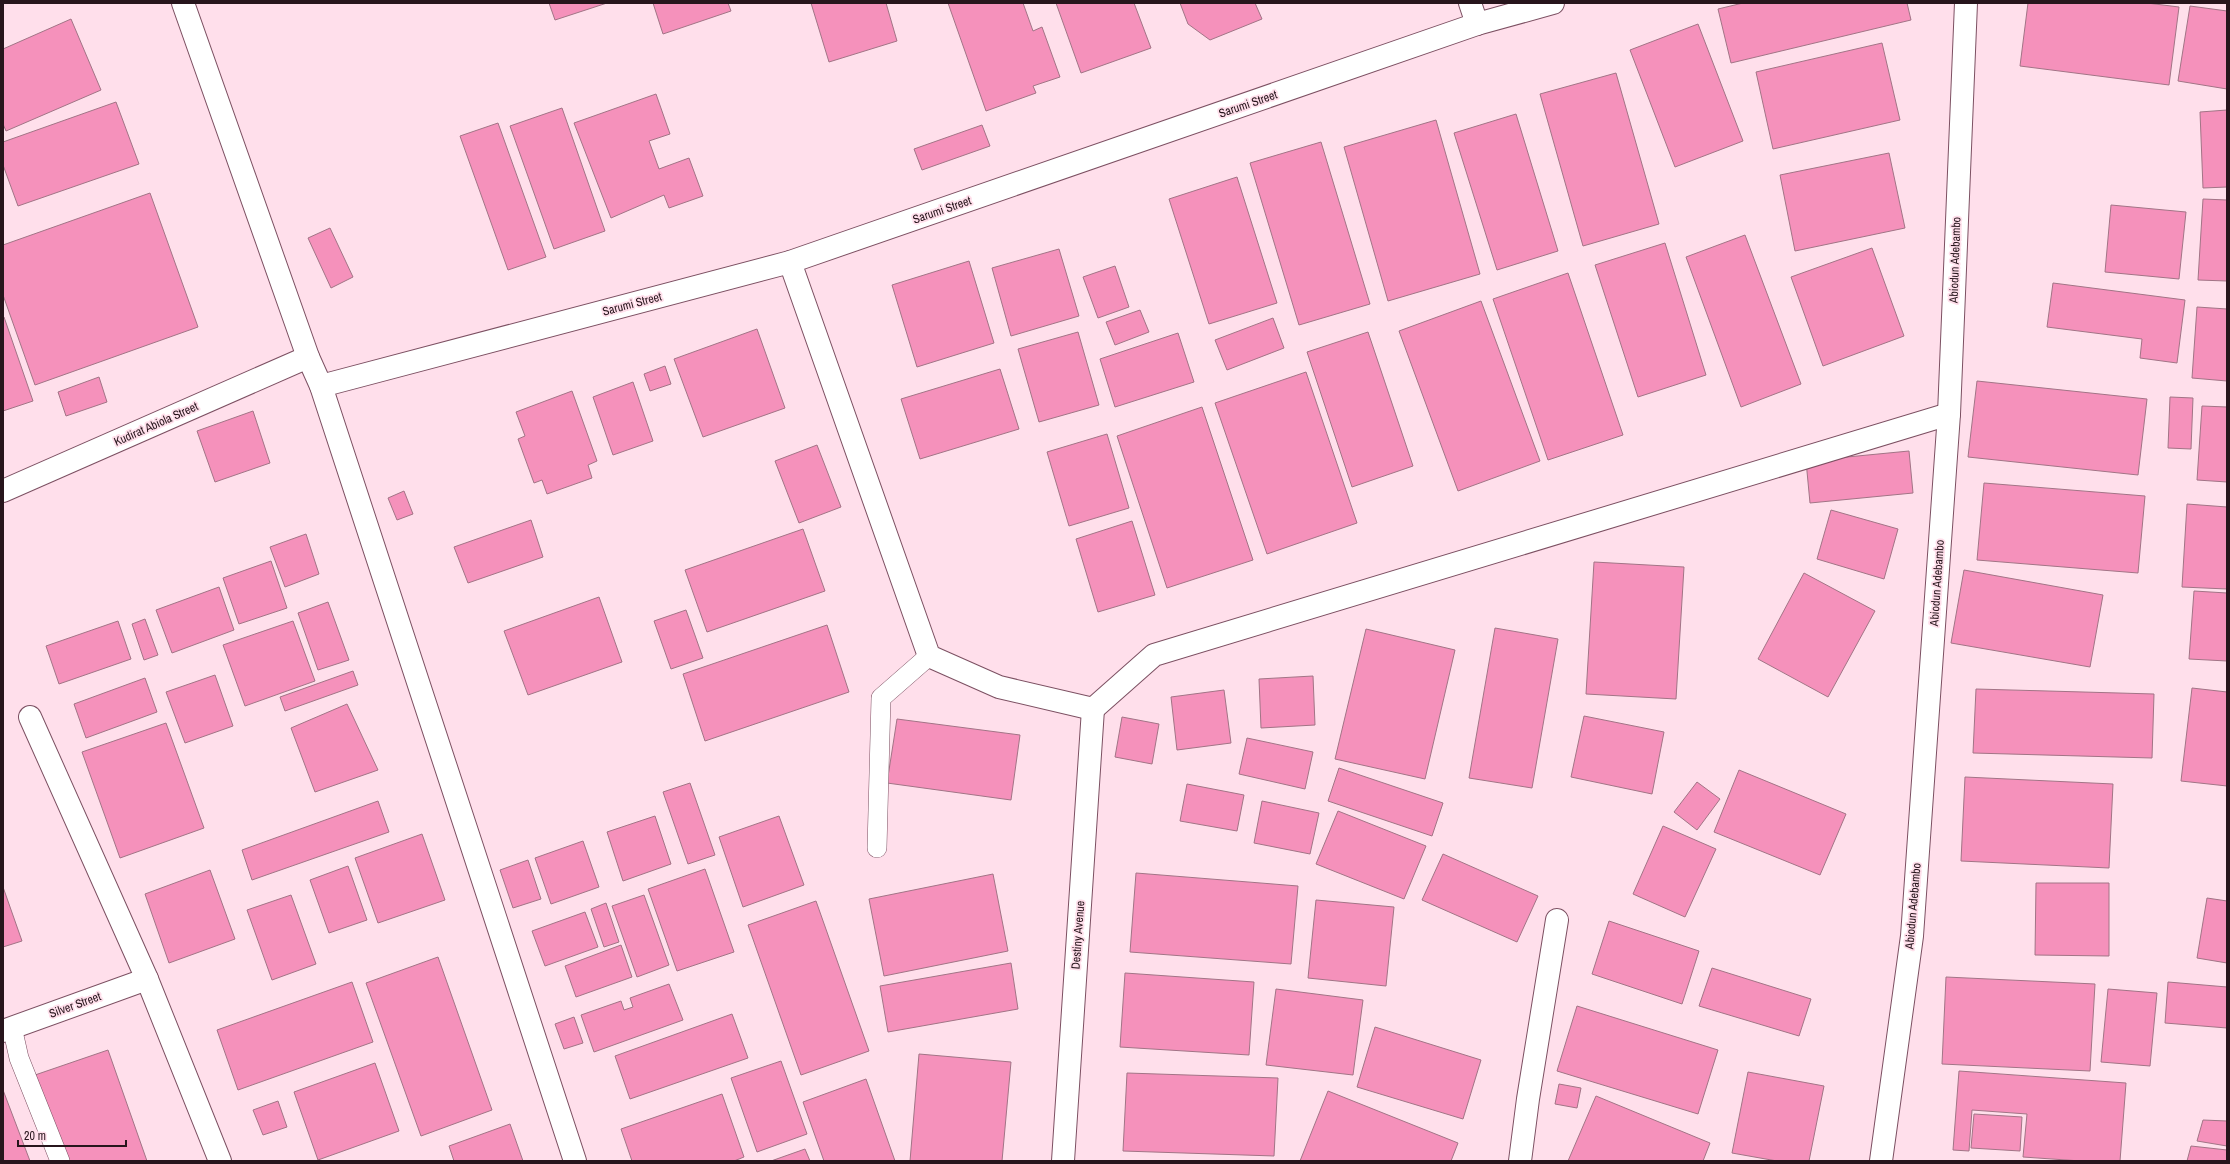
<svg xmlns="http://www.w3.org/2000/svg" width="2230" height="1164" font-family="'Archivo Narrow',sans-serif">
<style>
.building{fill:#f591bb;stroke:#a27486}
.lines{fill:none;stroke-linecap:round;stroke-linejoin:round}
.service-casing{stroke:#7c5062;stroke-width:20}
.minor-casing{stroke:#7c5062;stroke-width:24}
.service{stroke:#fff;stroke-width:19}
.minor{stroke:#fff;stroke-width:22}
.labels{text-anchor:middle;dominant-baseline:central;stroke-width:3.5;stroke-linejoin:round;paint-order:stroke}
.street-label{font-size:12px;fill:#27151c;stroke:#ffdfeb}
</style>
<rect width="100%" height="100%" fill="#ffdfeb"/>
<g class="building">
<polygon points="549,3 607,3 555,20"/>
<polygon points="653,3 728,3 731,11 663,34"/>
<polygon points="811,3 886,3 897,41 829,62"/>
<polygon points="948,3 1023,3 1033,31 1042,27 1060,77 1033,86 1036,93 986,111"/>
<polygon points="1056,3 1134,3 1151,48 1081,73"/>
<polygon points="1180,3 1255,3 1262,19 1210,40 1188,24"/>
<polygon points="1743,3 1907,3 1911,20 1731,63 1718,9"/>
<polygon points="2028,3 2147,3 2179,7 2169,85 2020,66"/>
<polygon points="2190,6 2227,11 2227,89 2178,81"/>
<polygon points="71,19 101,90 6,131 3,124 3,49"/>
<polygon points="1698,24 1743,141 1675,167 1630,50"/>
<polygon points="1882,43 1900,120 1773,149 1756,72"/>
<polygon points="1616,73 1659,224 1583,246 1540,94"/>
<polygon points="656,94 670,134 649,141 659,169 689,158 703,196 669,208 664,195 611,218 574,123"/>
<polygon points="116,102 139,164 18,206 3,165 3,142"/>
<polygon points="562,108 605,231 554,249 510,126"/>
<polygon points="2227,110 2227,187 2203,188 2200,112"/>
<polygon points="1516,114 1558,251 1497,270 1454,133"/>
<polygon points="1436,120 1480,274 1388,301 1344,147"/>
<polygon points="498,123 546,257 508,270 460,136"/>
<polygon points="982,125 990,146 922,170 914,149"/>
<polygon points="1321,142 1370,304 1299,325 1250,163"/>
<polygon points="1889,153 1905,228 1795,251 1780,175"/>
<polygon points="1237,177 1277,303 1209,324 1169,199"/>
<polygon points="150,193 198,327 35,385 3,295 3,245"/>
<polygon points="2203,199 2227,200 2227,281 2198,280"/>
<polygon points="2111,205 2186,212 2179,279 2105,272"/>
<polygon points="330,228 353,277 331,288 308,238"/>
<polygon points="1745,235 1801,384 1741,407 1686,257"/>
<polygon points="1665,243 1706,375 1638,397 1595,265"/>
<polygon points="1872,248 1904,336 1823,366 1791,277"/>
<polygon points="1059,249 1079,316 1011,336 992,268"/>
<polygon points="969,261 994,343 917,367 892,285"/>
<polygon points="1115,266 1129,307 1098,318 1083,277"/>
<polygon points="1568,273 1623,435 1548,460 1493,299"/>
<polygon points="2053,283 2185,300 2177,363 2140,358 2142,339 2047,327"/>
<polygon points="1481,301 1540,461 1458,491 1399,331"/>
<polygon points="2197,307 2227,309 2227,381 2192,378"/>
<polygon points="1140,310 1149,332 1115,345 1106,322"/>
<polygon points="4,317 33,401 3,411 3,318"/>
<polygon points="1273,318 1284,348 1227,370 1215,340"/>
<polygon points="757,329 785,408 703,437 674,359"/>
<polygon points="1078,332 1099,405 1039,422 1018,349"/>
<polygon points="1368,332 1413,466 1352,487 1307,352"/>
<polygon points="1178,333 1194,382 1115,407 1100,359"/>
<polygon points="665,366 671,384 650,391 644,374"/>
<polygon points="1000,369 1019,429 920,459 901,399"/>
<polygon points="1306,372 1357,523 1267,554 1215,403"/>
<polygon points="99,377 107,402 66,416 58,392"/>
<polygon points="1977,381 2147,399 2138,475 1968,457"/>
<polygon points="633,382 653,441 613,455 593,397"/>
<polygon points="572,391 597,461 588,465 592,478 547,494 542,480 534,483 518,439 525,436 516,412"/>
<polygon points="2170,397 2193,398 2191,449 2168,448"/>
<polygon points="2202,406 2227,407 2227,482 2197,480"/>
<polygon points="1202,407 1253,560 1167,588 1117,436"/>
<polygon points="253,411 270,463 215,482 197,431"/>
<polygon points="1107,434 1129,508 1069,526 1047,452"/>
<polygon points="817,445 841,507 799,523 775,461"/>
<polygon points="1909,451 1913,493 1810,503 1806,461"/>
<polygon points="1984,483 2145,496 2138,573 1977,560"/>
<polygon points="404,491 413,514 397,520 388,498"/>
<polygon points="2187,504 2227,507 2227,589 2182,587"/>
<polygon points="1831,510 1898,529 1884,579 1817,559"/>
<polygon points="531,520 543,557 468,583 454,547"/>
<polygon points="1132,521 1155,595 1098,612 1076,539"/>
<polygon points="803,529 825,591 707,632 685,570"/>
<polygon points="306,534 319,574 285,587 270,547"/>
<polygon points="271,561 287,608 239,624 223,578"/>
<polygon points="1594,562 1684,567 1676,699 1586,694"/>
<polygon points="1964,570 2103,595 2090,667 1951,643"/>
<polygon points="1804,573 1875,611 1828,697 1758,659"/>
<polygon points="219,587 234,630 172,653 156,610"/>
<polygon points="2194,591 2227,593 2227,661 2189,659"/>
<polygon points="599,597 622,662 528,695 504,631"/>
<polygon points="328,602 349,660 318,670 298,613"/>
<polygon points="686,610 703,658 671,669 654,621"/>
<polygon points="145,619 158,655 144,660 132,624"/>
<polygon points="118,621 131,659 59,684 46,646"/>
<polygon points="293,621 315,681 245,706 223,645"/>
<polygon points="827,625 849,692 705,741 683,674"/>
<polygon points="1495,628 1558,639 1532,788 1469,778"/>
<polygon points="1366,629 1455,650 1425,779 1335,759"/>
<polygon points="353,671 358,685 285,711 280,697"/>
<polygon points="215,675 233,726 185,743 166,692"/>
<polygon points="1313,676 1315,725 1261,728 1259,679"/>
<polygon points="145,678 157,712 86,738 74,704"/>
<polygon points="2192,688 2227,692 2227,786 2181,781"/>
<polygon points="1976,689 2154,694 2152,758 1973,753"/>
<polygon points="1224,690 1231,743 1177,750 1171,697"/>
<polygon points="347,704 378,770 315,792 291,728"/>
<polygon points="1584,716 1664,732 1652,794 1571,777"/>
<polygon points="1122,717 1159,724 1152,764 1115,757"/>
<polygon points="897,719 1020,735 1011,800 887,783"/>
<polygon points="166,723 204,828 120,858 82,752"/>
<polygon points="1247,738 1313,752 1305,789 1239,774"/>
<polygon points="1339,768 1443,803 1432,836 1328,801"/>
<polygon points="1739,770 1846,814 1820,875 1714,832"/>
<polygon points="1965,777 2113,784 2109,868 1961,861"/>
<polygon points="1697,782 1720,799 1697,830 1674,812"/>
<polygon points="690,783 715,855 688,864 663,792"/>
<polygon points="1187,784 1244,795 1237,831 1180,821"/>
<polygon points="378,801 389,832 252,880 242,850"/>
<polygon points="1262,801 1319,813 1310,854 1254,843"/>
<polygon points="1338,811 1426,846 1404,899 1316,864"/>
<polygon points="655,816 671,864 623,881 607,832"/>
<polygon points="779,816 804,885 743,907 719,837"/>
<polygon points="1663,826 1716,849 1685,917 1633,894"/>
<polygon points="422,834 445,900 378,923 355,858"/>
<polygon points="583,841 599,887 551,904 535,858"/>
<polygon points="1443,854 1538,896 1517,942 1422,900"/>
<polygon points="528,860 541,899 513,908 500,870"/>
<polygon points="348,866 367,920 329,933 310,880"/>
<polygon points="705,869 734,952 677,971 648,889"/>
<polygon points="210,870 235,939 169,963 145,894"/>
<polygon points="1136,873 1298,886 1291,964 1130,952"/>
<polygon points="993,874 1008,951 884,976 869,899"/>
<polygon points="2036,883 2109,883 2109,956 2035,955"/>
<polygon points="3,887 22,941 3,947"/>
<polygon points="291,895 316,964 272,980 247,910"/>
<polygon points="644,895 669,965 637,977 612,906"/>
<polygon points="2207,898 2227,901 2227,963 2197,958"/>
<polygon points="1316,900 1394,907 1386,986 1308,978"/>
<polygon points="816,901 869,1051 801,1075 748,925"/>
<polygon points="606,903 619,942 604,947 591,909"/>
<polygon points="585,912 598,947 545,966 532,931"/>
<polygon points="1609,921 1699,951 1682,1004 1592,974"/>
<polygon points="621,945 632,977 576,997 565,966"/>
<polygon points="438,957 492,1110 421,1136 366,983"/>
<polygon points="1011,963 1018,1009 888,1032 880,986"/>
<polygon points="1712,968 1811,999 1799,1036 1699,1006"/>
<polygon points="1125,973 1254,982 1249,1055 1120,1047"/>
<polygon points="1946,977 2095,984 2090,1071 1942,1064"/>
<polygon points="352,982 373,1042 238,1090 217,1030"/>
<polygon points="2168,982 2227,987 2227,1028 2165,1023"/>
<polygon points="669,984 683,1020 594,1052 581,1015 621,1001 624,1010 633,1007 630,998"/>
<polygon points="1276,989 1363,1000 1353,1075 1266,1065"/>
<polygon points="2108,989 2157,993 2150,1066 2101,1062"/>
<polygon points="1577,1006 1718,1050 1698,1114 1557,1071"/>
<polygon points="732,1014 748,1058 630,1099 615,1056"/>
<polygon points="574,1017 583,1043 564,1049 555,1024"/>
<polygon points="1375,1027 1481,1060 1463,1119 1357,1087"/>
<polygon points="108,1050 147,1161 65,1161 35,1075"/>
<polygon points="919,1054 1011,1062 1002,1161 910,1161"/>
<polygon points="781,1061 807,1134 757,1152 731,1078"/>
<polygon points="375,1063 399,1131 318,1160 294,1092"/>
<polygon points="1959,1071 2126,1083 2120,1161 2081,1161 2023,1157 2027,1114 1972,1110 1969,1151 1953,1150"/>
<polygon points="1748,1072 1824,1086 1809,1161 1777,1161 1732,1153"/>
<polygon points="1127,1073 1278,1078 1274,1156 1123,1151"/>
<polygon points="866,1079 895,1161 824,1161 803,1102"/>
<polygon points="1559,1084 1581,1088 1577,1108 1555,1104"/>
<polygon points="3,1090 30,1161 3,1161"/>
<polygon points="1328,1091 1458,1143 1451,1161 1300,1161"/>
<polygon points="722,1094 744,1157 734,1161 632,1161 621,1129"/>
<polygon points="1596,1096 1710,1143 1703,1161 1568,1161"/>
<polygon points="278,1101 287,1127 263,1135 253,1110"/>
<polygon points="1974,1114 2022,1117 2020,1151 1971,1148"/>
<polygon points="2203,1120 2227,1121 2227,1146 2197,1141"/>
<polygon points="510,1124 523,1161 454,1161 449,1146"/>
<polygon points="2191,1146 2227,1150 2227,1161 2187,1161"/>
<polygon points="805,1149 810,1161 771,1161"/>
</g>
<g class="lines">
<g class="service-casing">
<g id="service">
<polyline points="877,848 881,698 929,656"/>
<polyline points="12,1027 19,1058 60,1161"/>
</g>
</g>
<g class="minor-casing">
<g id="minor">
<polyline points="183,3 308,357 321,386 575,1161"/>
<polyline points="1470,3 1477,24"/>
<polyline points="790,262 929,656 999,687 1093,709 1154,655 1949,414"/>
<polyline points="321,386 790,262 1477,24 1553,3"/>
<polyline points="3,491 308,357"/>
<polyline points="30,717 147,979 220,1161"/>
<polyline points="3,1031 147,979"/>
<polyline points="1063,1161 1093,709"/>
<polyline points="1520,1161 1528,1099 1557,920"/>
<polyline points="1881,1161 1912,936 1949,414 1966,3"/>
</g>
</g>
<use href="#service" class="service"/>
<use href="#minor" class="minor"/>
</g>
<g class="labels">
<g class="street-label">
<text transform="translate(1248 104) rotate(-19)">Sarumi Street</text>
<text transform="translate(942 210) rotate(-19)">Sarumi Street</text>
<text transform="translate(1955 260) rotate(-88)">Abiodun Adebambo</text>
<text transform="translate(632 304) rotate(-15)">Sarumi Street</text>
<text transform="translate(156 424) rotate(-24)">Kudirat Abiola Street</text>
<text transform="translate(1937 583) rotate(-86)">Abiodun Adebambo</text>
<text transform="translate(1913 906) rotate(-85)">Abiodun Adebambo</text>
<text transform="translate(1078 935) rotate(-86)">Destiny Avenue</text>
<text transform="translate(75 1005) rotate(-20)">Silver Street</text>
</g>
</g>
<rect width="2230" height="1164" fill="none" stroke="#27151c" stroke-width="8"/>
<path d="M18 1140v6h108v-6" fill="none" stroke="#27151c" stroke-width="2"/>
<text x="24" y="1140" font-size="12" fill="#27151c" stroke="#ffdfeb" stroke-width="3" paint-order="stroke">20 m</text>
</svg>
